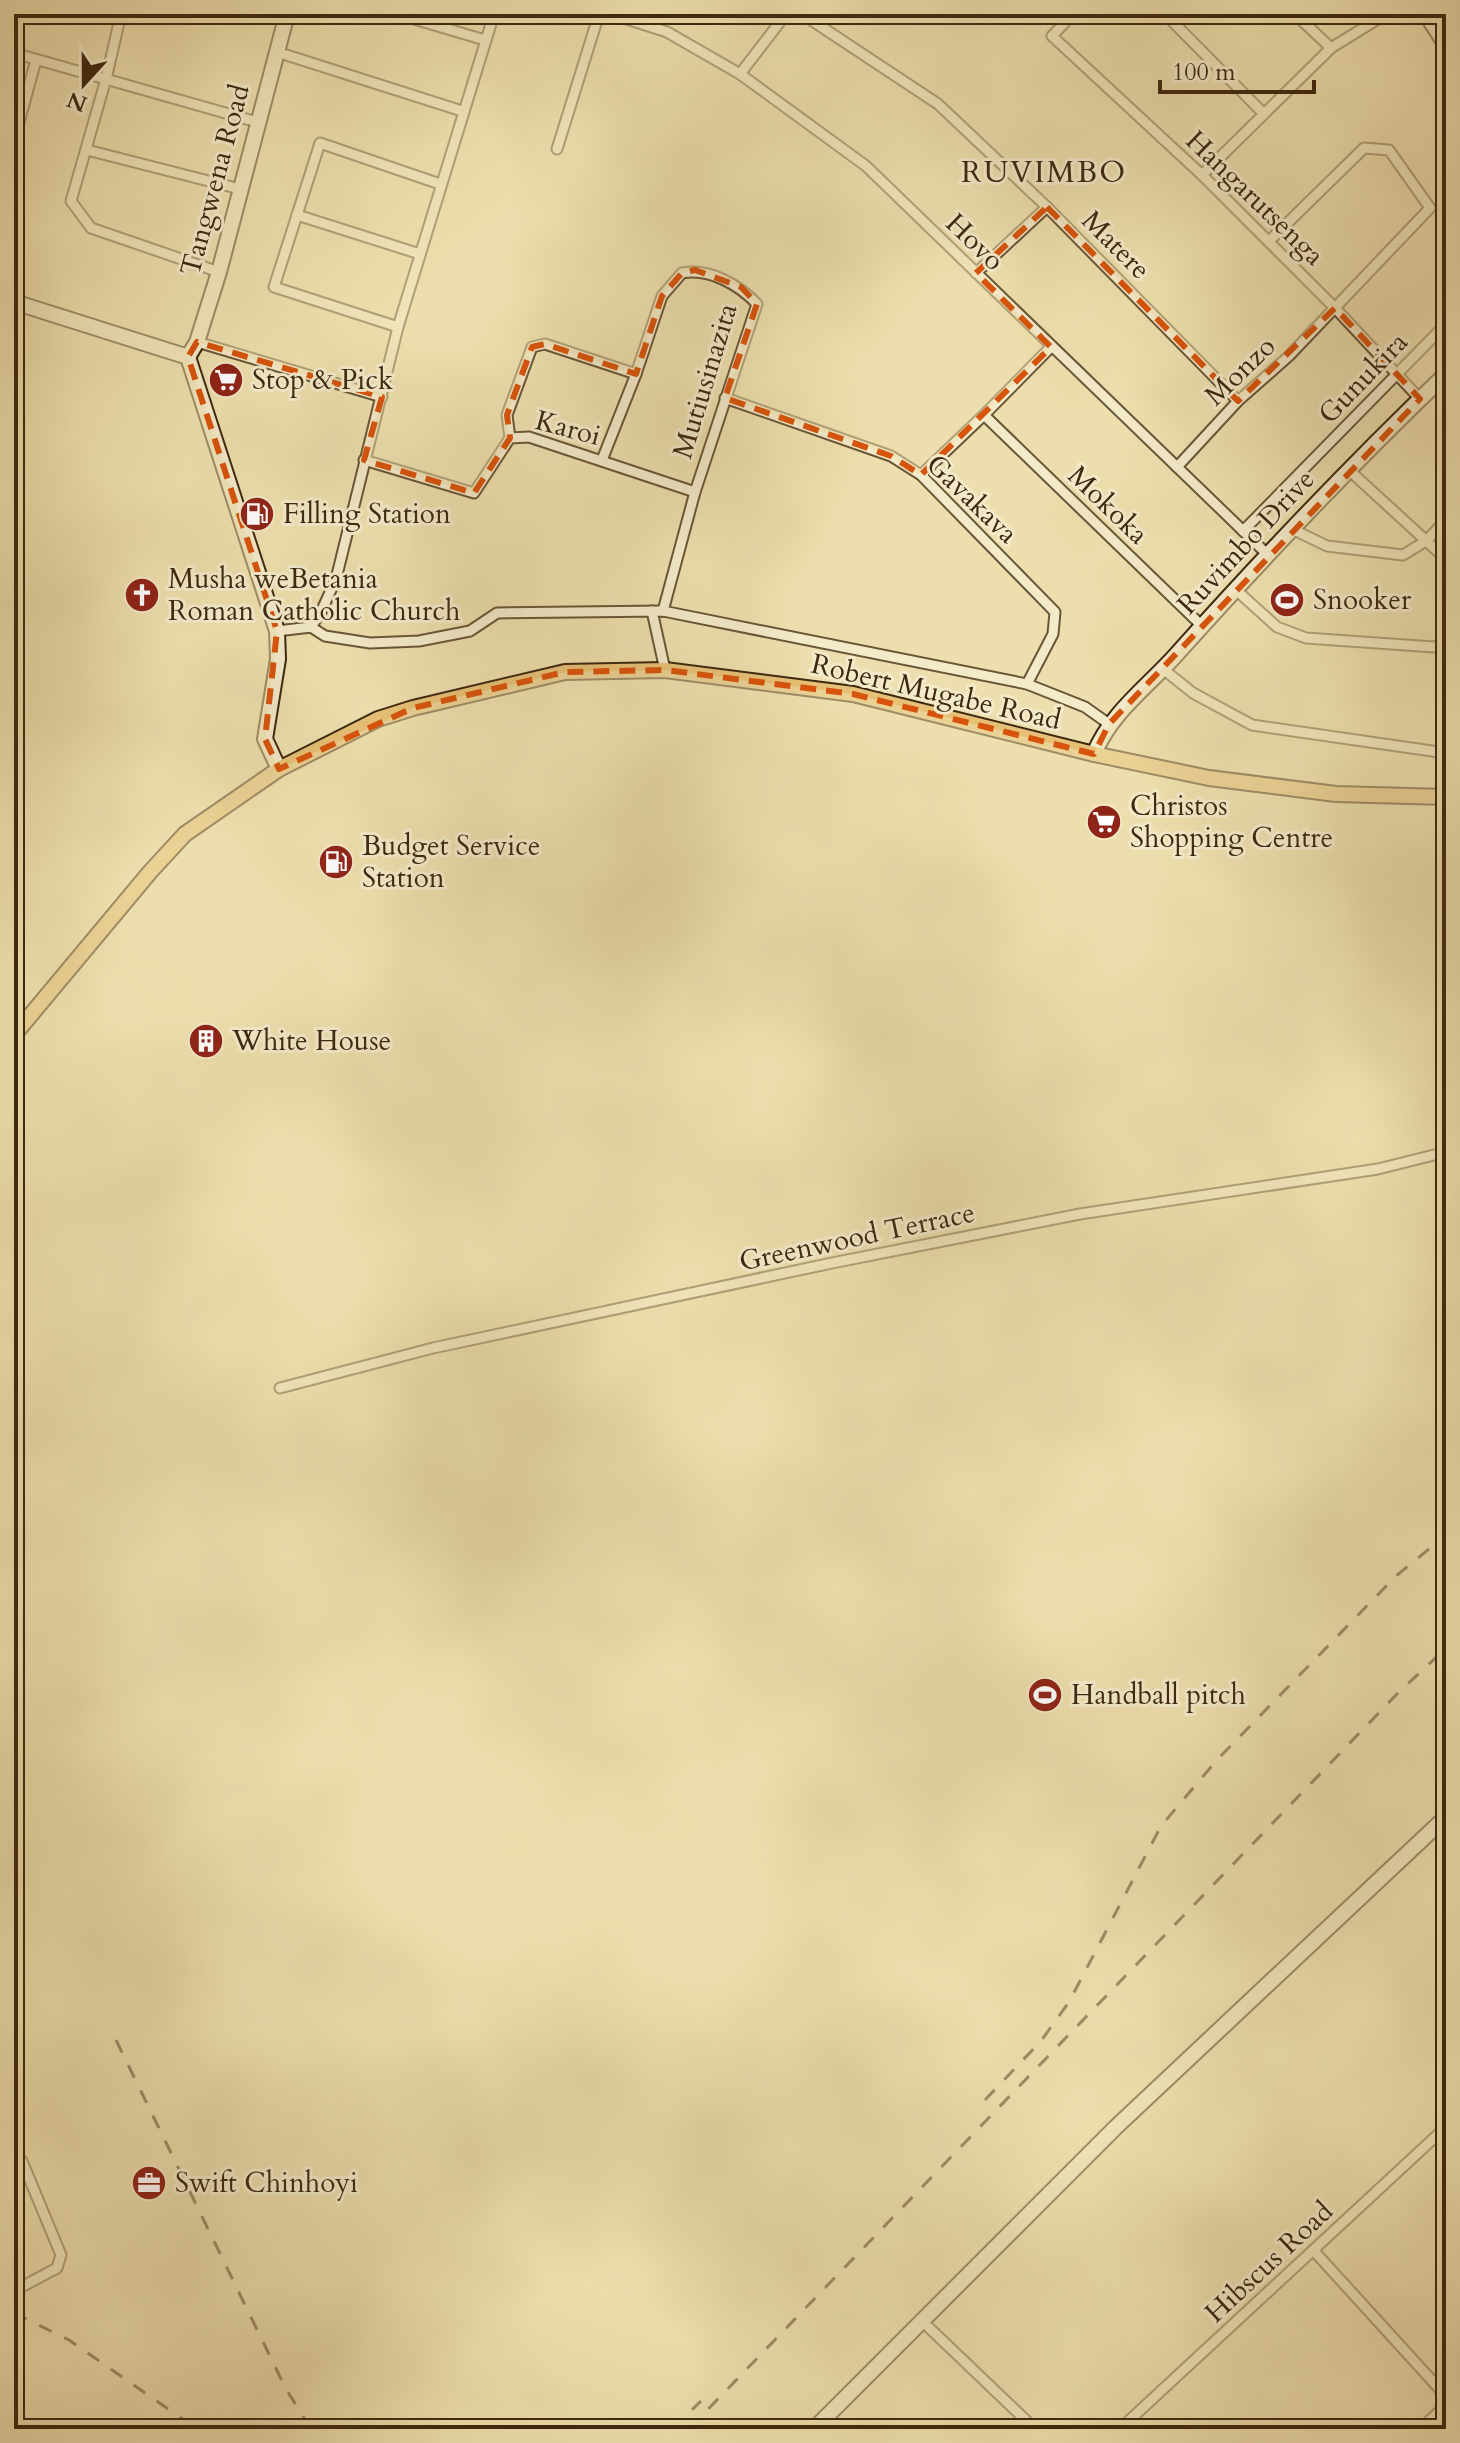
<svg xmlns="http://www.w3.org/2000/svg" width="1460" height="2443" font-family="Cardo,serif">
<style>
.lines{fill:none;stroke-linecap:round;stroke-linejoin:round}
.street-casing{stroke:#695637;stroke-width:13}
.secondary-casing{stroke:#3d2810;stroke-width:18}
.primary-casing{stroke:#3d2810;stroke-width:18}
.street{stroke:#f3eaca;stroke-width:9}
.secondary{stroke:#f3eaca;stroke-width:14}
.primary{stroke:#e6c076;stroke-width:14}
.rail{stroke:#3d2810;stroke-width:3;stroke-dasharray:14 14;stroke-linecap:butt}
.marked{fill:none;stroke:#d7540c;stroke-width:6;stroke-dasharray:16 10;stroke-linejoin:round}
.labels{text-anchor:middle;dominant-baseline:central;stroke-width:6;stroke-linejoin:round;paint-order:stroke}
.street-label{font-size:28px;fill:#3d2810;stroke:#f3eaca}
.poi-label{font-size:28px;fill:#3d2810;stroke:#f3eaca;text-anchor:start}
.neighbourhood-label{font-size:30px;letter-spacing:2px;fill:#3d2810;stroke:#f3eaca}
</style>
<rect width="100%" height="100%" fill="#eddfad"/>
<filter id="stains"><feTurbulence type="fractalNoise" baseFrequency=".0025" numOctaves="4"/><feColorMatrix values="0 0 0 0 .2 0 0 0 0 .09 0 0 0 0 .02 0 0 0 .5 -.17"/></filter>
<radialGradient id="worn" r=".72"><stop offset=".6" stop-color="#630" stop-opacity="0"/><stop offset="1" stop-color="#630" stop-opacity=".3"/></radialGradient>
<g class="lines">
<g class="street-casing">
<g id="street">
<polyline points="121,14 106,79 71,201 91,228 219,272"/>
<polyline points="397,14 485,40"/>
<polyline points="611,14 667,32 740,74 866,166 1268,555"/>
<polyline points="802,14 938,104 1047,207 1238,401"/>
<polyline points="1073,14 1052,36 1202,175 1335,308 1420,399"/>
<polyline points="1165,14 1263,113"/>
<polyline points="1295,14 1331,48"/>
<polyline points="277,52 462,111"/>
<polyline points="14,53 257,122"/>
<polyline points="740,74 786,14"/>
<polyline points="14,141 36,60"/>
<polyline points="557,149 599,14"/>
<polyline points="87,150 240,189"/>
<polyline points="1202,175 1331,48 1386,14"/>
<polyline points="297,215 420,254"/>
<polyline points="976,273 1047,207"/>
<polyline points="398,327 274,287 320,143 440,184"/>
<polyline points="197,342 382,397"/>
<polyline points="725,398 891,456 921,475 1055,612 1053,634 1027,684"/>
<polyline points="984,415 1202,626"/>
<polyline points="510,438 507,415 532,347 545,344 636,374"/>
<polyline points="364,460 474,493 510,438 529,437 695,492"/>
<path d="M602,460L636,374L662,296L682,273C710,268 739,285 757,304L695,492L663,611"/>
<polyline points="1177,467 1238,401 1289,356 1430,208 1389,150 1364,148 1269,241"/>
<polyline points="1350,471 1446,559"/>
<polyline points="921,475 984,415 1051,347"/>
<polyline points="1292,529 1327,546 1403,555 1426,541 1446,520"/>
<polyline points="1243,531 1446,324"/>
<polyline points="1235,589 1277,627 1306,638 1434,647 1446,643"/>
<polyline points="652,611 665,670"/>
<polyline points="311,627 325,636 370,643 419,641 470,631 497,613 663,611 1027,684 1085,707 1109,724"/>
<polyline points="277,631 311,627 321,612 336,579 398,327 494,14"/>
<polyline points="1163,669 1193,693 1252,725 1446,753"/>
<polyline points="280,1388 433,1348 832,1263 1080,1214 1378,1169 1446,1152"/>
<polyline points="14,2152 22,2161 61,2255 57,2268 14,2291"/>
<polyline points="1314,2251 1446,2396"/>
<polyline points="921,2320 1035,2429"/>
<polyline points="1120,2429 1446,2127"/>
<polyline points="1421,2429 1446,2405"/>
</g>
</g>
<g class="secondary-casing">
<g id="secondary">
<polyline points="1426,14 1446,45"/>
<polyline points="14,302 188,357 277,631 278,659 265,739 279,769"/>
<polyline points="188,357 197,342 219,272 287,14"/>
<path d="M1094,754C1110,714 1146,688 1175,656C1262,559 1352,464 1446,374"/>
<polyline points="814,2429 1116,2127 1446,1817"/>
</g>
</g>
<g class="primary-casing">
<polyline id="primary" points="14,1035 150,872 185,834 279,769 378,719 413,708 565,672 665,670 853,694 1094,754 1209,778 1336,794 1446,797"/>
</g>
<use href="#street" class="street"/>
<use href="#secondary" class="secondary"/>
<use href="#primary" class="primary"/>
<g class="rail">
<polyline points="116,2040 286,2389 311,2429"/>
<polyline points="985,2100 1041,2041 1069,2002 1161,1826 1216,1761 1396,1576 1446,1535"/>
<polyline points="14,2313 69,2340 197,2429"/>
<polyline points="672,2429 701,2401"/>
<polyline points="689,2429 1397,1694 1446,1648"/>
</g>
</g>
<path d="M0 0H1460V2443H0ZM1047,207L1238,401L1335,308L1420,399L1109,724L1094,754L853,694L665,670L565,672L413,708L279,769L265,739L277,631L188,357L197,342L382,397L364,460L474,493L510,438L507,415L532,347L545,344L636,374L662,296L682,273L695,270L741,287L757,304L725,398L891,456L921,475L1051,347L976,273Z" fill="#eddfad" fill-opacity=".55" fill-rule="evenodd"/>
<path class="marked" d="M1047,207L1238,401L1335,308L1420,399L1109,724L1094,754L853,694L665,670L565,672L413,708L279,769L265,739L277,631L188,357L197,342L382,397L364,460L474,493L510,438L507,415L532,347L545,344L636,374L662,296L682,273L695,270L741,287L757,304L725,398L891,456L921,475L1051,347L976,273Z"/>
<defs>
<g id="supermarket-disc" transform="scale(1.8)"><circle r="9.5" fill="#8f2418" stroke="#f3eaca"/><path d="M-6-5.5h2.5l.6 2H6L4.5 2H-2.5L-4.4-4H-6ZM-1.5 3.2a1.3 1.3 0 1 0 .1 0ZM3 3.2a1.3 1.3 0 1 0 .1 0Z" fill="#fff"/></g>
<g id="fuel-disc" transform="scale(1.8)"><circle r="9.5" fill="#8f2418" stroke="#f3eaca"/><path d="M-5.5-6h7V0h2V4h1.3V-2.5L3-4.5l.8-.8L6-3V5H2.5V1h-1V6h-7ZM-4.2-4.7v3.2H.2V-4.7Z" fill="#fff"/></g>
<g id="church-disc" transform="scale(1.8)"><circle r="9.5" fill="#8f2418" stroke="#f3eaca"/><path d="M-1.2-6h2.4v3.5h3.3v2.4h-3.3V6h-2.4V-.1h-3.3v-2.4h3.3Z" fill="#fff"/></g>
<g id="stadium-disc" transform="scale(1.8)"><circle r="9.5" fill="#8f2418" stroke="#f3eaca"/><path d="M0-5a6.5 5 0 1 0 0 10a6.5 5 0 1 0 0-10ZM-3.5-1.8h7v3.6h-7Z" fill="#fff"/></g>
<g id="building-disc" transform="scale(1.8)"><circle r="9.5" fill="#8f2418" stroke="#f3eaca"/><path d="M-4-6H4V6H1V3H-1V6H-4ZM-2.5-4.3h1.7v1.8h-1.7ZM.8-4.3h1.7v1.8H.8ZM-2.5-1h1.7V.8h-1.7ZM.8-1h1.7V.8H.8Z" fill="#fff"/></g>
<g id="office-disc" transform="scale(1.8)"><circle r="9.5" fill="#8f2418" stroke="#f3eaca"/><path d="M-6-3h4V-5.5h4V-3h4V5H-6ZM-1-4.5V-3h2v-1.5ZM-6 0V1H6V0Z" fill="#fff"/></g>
</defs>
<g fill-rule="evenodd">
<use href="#supermarket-disc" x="226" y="380"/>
<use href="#fuel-disc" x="257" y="514"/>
<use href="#church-disc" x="142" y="595"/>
<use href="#stadium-disc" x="1287" y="600"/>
<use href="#supermarket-disc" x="1104" y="822"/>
<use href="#fuel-disc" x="336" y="862"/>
<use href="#building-disc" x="206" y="1041"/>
<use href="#stadium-disc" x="1045" y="1695"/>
<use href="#office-disc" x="149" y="2183"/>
</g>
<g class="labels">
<g class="street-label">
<text transform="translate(215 180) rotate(-75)">Tangwena Road</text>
<text transform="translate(1255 198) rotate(44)">Hangarutsenga</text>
<text transform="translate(975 242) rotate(44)">Hovo</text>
<text transform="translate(1116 245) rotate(45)">Matere</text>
<text transform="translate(1240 371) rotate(-44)">Monzo</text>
<text transform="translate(1363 378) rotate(-46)">Gunukira</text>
<text transform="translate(705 381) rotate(-73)">Mutiusinazita</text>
<text transform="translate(568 428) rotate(15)">Karoi</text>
<text transform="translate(972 499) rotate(44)">Gavakava</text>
<text transform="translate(1108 505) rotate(44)">Mokoka</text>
<text transform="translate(1246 542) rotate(-47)">Ruvimbo Drive</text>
<text transform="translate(936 692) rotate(13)">Robert Mugabe Road</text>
<text transform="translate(857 1237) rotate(-12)">Greenwood Terrace</text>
<text transform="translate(1269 2262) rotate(-43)">Hibscus Road</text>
</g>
<g class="poi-label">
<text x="252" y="380">Stop &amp; Pick</text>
<text x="283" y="514">Filling Station</text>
<text x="168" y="579">Musha weBetania<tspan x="168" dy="32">Roman Catholic Church</tspan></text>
<text x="1313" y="600">Snooker</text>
<text x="1130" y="806">Christos<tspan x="1130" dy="32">Shopping Centre</tspan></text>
<text x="362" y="846">Budget Service<tspan x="362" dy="32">Station</tspan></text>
<text x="232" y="1041">White House</text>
<text x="1071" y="1695">Handball pitch</text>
<text x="175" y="2183">Swift Chinhoyi</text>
</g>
<g class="neighbourhood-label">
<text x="1044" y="172">RUVIMBO</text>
</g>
</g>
<rect width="1460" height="2443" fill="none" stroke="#eddfad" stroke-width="48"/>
<rect x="16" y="16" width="1428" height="2411" fill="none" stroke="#3d2810" stroke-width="4"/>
<rect x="24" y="24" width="1412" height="2395" fill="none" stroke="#3d2810" stroke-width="2"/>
<g transform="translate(84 84) rotate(201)" stroke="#f3eaca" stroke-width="6" paint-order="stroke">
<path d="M0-6L14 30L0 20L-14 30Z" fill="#3d2810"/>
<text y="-12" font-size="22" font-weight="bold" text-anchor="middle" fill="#3d2810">N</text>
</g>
<path d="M1160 80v12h154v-12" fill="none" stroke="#3d2810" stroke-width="4"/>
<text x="1172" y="80" font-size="24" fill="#3d2810" stroke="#f3eaca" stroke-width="6" paint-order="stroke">100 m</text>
<rect width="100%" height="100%" filter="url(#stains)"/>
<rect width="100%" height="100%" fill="url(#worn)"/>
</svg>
